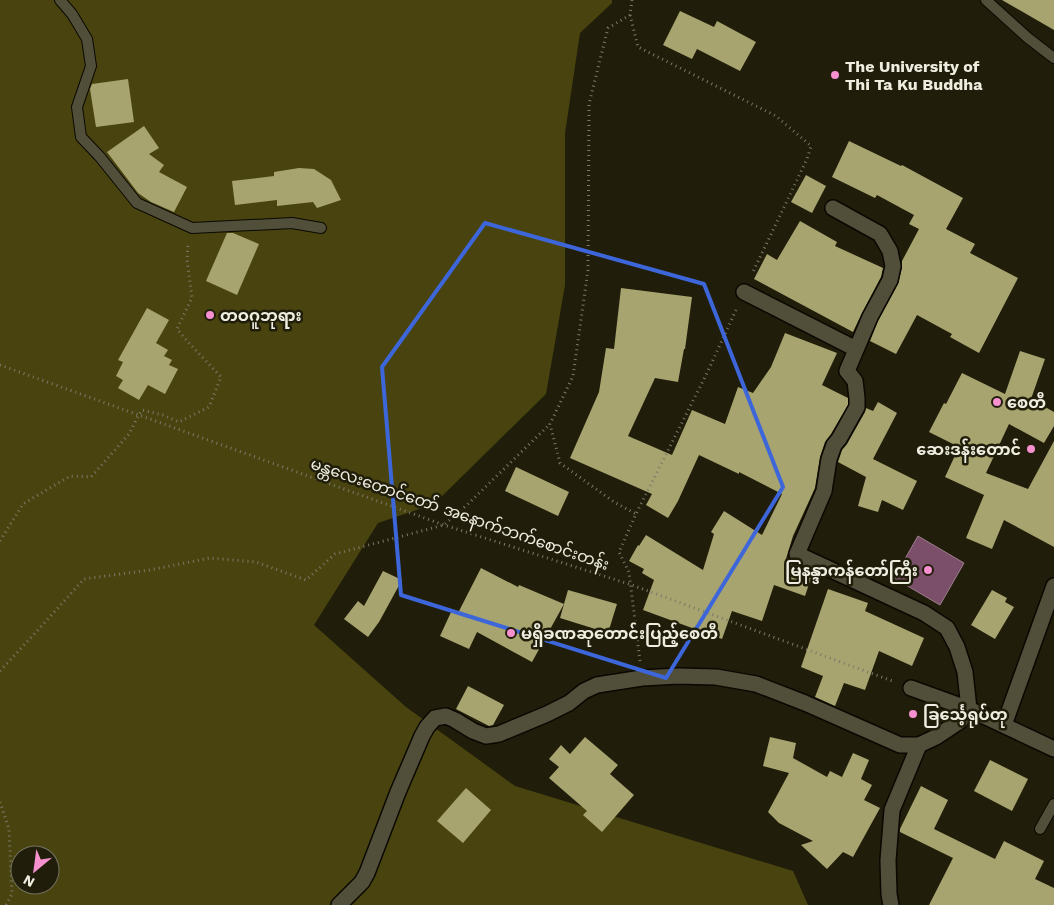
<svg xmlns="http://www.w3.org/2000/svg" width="1054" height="905" font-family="'Work Sans','Noto Sans Myanmar',sans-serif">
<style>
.forest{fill:#49440f;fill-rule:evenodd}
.water{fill:#7b4f6a;stroke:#9e7e8d}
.building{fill:#a8a470}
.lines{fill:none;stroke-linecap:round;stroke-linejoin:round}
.service-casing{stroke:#0a0800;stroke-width:12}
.minor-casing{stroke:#0a0800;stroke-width:18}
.path{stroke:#7b7968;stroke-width:3;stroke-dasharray:1 4;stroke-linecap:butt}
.service{stroke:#514f3a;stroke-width:10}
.minor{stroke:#514f3a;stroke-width:15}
.marked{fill:none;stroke:#3c66d9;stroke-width:4;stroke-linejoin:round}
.poi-dot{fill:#f690cf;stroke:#201e0a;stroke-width:2}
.labels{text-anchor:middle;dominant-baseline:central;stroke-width:5;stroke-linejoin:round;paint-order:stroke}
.poi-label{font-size:16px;font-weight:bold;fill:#eeede0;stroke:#201e0a;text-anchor:start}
.street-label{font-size:16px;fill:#eeede0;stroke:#201e0a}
</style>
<rect width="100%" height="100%" fill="#201e0a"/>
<path class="forest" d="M0,0H612V3L580,33L565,133V285L546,394L434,504L378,523L314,625L406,707L515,786L793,871L808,905H0ZM20,855H50V885H20Z"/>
<polygon class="water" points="918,536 964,563 940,605 894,578"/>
<g class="building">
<polygon points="1002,0 1054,0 1054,30"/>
<polygon points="680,11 714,27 717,21 756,42 740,71 697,49 692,59 663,45"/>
<polygon points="128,79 134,122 96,127 90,89 92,84"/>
<polygon points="144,126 159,148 149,154 164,165 159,172 187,187 174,212 151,202 138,193 107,152"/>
<polygon points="849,141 901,166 902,165 963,198 946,229 975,244 970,253 1018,278 979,353 950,337 952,334 917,315 896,354 870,341 878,321 898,284 902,268 902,261 919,229 909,224 914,215 877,195 875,198 832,177"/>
<polygon points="299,168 314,169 331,180 341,200 317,208 313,202 277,206 277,200 235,205 232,181 274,176 274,172"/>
<polygon points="806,175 826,186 812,213 791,202"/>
<polygon points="800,221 837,242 835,246 883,268 881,277 862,313 853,332 754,279 767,254 777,260"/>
<polygon points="227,233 233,233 259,244 237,295 206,281"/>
<polygon points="621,288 692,297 685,349 684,349 678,382 655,378 628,436 672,455 692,410 725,424 738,387 753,393 771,367 785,333 837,353 822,385 848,398 848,405 831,434 825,442 820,457 815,488 793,536 785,562 813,572 805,596 774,585 762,621 732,611 722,639 643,610 654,580 642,573 644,569 629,561 638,545 639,546 646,535 703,570 714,534 711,532 724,511 762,535 782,494 739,472 739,474 699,455 678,501 668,518 646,505 652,494 570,458 599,392 606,348 614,349"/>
<polygon points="147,308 169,320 156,343 168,350 164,356 172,360 169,365 178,369 165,394 148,385 139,400 118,388 123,380 116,376 123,362 118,360"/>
<polygon points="1020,351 1045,359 1031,399 1054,412 1054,426 1044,443 1009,424 986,473 1028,489 1054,441 1054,547 1004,520 992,549 966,538 984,495 945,477 959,447 929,432 944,403 946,404 962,373 1005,394"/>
<polygon points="878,402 897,413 873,459 917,481 903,510 882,500 878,512 858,506 866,477 838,462 842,450 847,444 865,412 866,408 873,411"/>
<polygon points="516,467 569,492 558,516 505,491"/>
<polygon points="481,568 518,587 519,585 564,604 532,662 477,632 469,649 440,636 452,610 458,613"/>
<polygon points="383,571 402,580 379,622 368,637 344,619 358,601 364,606"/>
<polygon points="828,589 868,603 865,611 924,638 912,666 879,651 865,690 844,683 835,706 815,697 823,676 801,667"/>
<polygon points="568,590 617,604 608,633 560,618"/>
<polygon points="992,590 1007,598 1005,602 1014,607 995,639 971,625"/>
<polygon points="468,686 504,705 493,725 489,726 456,709"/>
<polygon points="585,737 618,765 610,774 634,795 602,832 583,815 587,811 549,778 559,767 549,759 561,745 570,754"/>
<polygon points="770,737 796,743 793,758 827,777 830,771 842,777 853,753 869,760 861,779 872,785 864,800 880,808 853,857 843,852 827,869 801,845 813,841 779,823 768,812 789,773 763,766"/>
<polygon points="990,760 1028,779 1012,811 974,791"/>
<polygon points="921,786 948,800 934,829 995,859 1004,841 1044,861 1035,879 1054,888 1054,905 929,905 953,858 900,832 900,829"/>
<polygon points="466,788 491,810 463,843 437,821"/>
</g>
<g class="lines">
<g class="service-casing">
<g id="service">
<polyline points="60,0 72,14 87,39 91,66 77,107 81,137 100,157 137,203 192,228 292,223 321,228"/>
<polyline points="986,0 1028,38 1054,58"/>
<polyline points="1040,829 1054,804"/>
</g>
</g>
<g class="minor-casing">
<g id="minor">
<polyline points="744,292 856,349"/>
<polyline points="911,688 969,709 1054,749"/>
<polyline points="1004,725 1054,586"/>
<polyline points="339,905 362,882 367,873 398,792 422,736 427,727 435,718 446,716 455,720 473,731 486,736 499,734 547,714 569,703 584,691 597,685 642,678 678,676 716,677 756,684 805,703 900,745 919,745 936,737 960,721 969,709 965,672 957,647 947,628 924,613 797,554 824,491 829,459 834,445 839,439 857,407 857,398 855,381 847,371 870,317 890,280 893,266 890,251 880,234 833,208"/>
<polyline points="891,905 889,894 888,860 892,810 919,745"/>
</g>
</g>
<g class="path">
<polyline points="632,0 630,15 608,28 589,104 588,270 573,376 550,424 560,463 614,502 636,514"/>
<polyline points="630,15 638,47 776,116 811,146 807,159 752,274"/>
<polyline points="0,365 444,525 632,585 895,682"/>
<polyline points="0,541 23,504 70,476 91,477 129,434 138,416 142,410 163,415 179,422 209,407 221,377 189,343 177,329 192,298 187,260 188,243"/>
<polyline points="640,661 629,572 619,552 636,514 707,373 736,310"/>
<polyline points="0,671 38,630 84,579 150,570 210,558 256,562 306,580 335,554 444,525 468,504 550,424"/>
<polyline points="0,802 9,829 12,894 6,905"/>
</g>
<use href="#service" class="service"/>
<use href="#minor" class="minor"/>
</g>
<path class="marked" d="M485,223L704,284L783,487L666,678L401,595L382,367Z"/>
<g class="poi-dot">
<circle cx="835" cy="75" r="5"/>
<circle cx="210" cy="315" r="5"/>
<circle cx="997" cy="402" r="5"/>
<circle cx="1031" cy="449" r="5"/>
<circle cx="928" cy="570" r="5"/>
<circle cx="511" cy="633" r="5"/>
<circle cx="913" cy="714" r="5"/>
</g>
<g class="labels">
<g class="poi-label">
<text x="845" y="66">The University of<tspan x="845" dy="18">Thi Ta Ku Buddha</tspan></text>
<text x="220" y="315">တဝဂူဘုရား</text>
<text x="1007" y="402">စေတီ</text>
<text x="1021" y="449" text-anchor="end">ဆေးဒန်းတောင်</text>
<text x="918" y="570" text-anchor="end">မြနန္ဒာကန်တော်ကြီး</text>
<text x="521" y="633">မရှိခဏဆုတောင်းပြည့်စေတီ</text>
<text x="923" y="714">ခြင်္သေ့ရုပ်တု</text>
</g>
<g class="street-label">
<text transform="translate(460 514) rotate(19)">မန္တလေးတောင်တော် အနောက်ဘက်စောင်းတန်း</text>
</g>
</g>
<g transform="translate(35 870) rotate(209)"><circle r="24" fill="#201e0a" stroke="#727160"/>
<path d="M0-4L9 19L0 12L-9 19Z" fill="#f690cf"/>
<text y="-8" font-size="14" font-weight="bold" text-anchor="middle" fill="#eeede0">N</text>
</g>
</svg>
